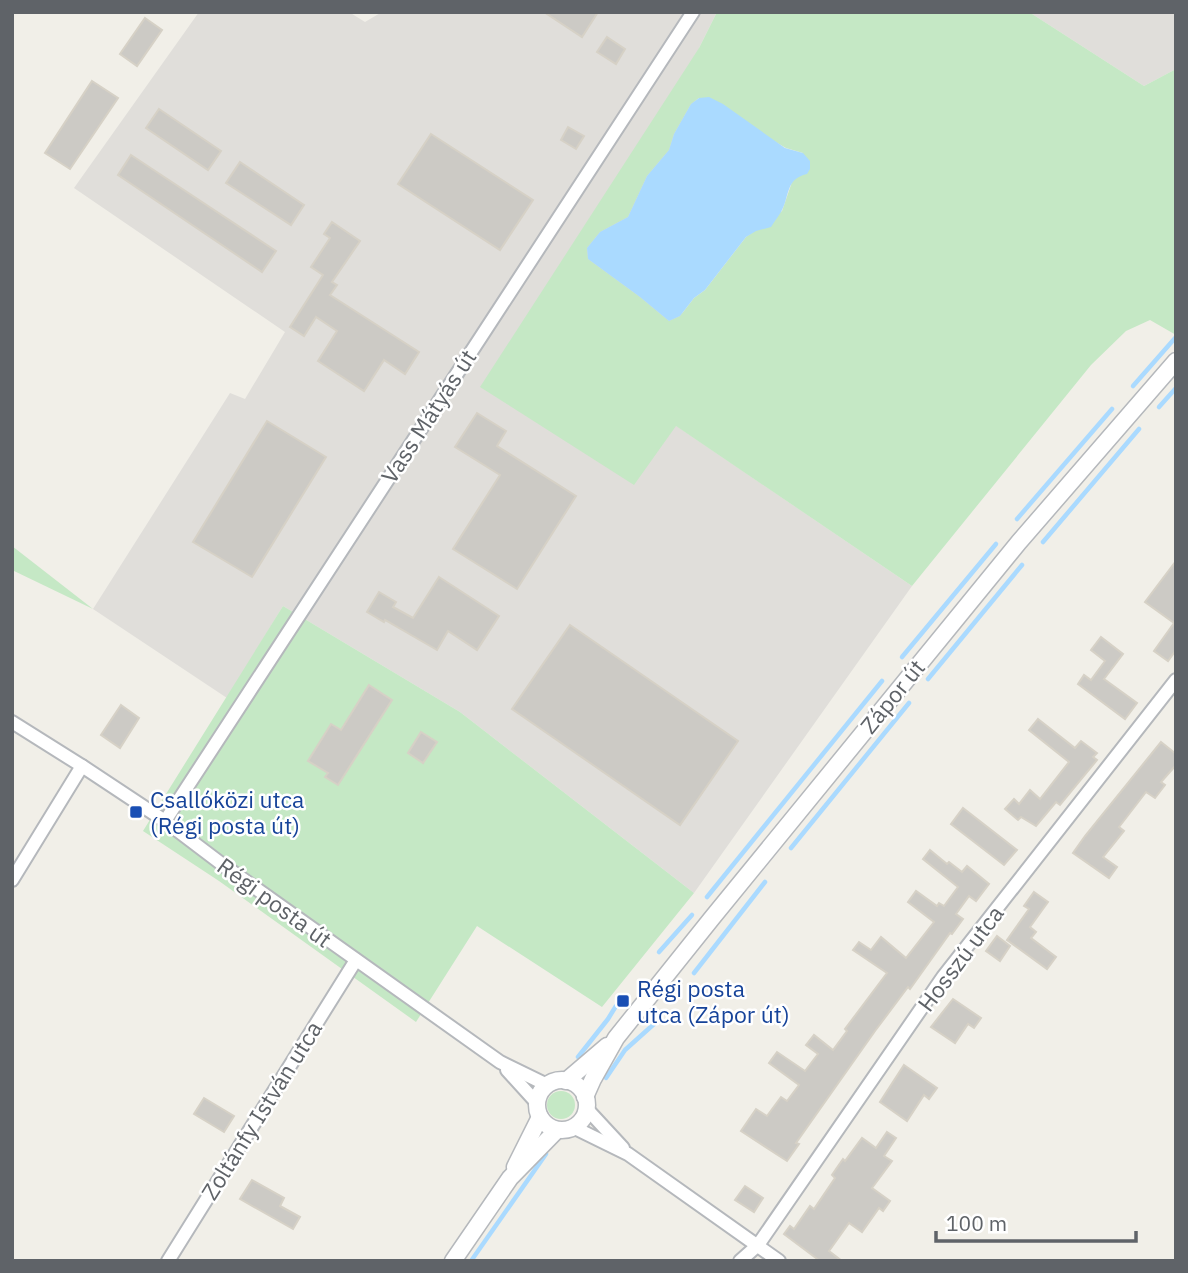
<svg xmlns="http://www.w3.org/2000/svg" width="1188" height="1273" font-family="'IBM Plex Sans',sans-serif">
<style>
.industrial{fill:#e0deda}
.green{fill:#c5e8c5;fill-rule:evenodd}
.water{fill:#aadaff}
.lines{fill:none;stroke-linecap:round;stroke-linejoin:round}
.stream{stroke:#aadaff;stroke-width:4.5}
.building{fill:#cccac5;stroke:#d6d1c6;stroke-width:2}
.minor-casing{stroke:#b5b8bc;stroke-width:16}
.tertiary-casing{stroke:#b5b8bc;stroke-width:19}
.minor{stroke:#fff;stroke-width:12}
.tertiary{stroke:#fff;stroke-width:16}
.transit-dot{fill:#1a4fb4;stroke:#fff;stroke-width:2.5}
.labels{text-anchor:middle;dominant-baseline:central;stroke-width:5;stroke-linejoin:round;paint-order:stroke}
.street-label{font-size:23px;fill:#5f6368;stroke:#fff}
.transit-label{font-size:23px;fill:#164399;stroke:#fff;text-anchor:start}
</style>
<rect width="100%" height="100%" fill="#f1efe8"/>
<g class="industrial">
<polygon points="199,12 349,12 365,22 382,12 717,12 699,48 675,425 912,586 694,893 460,712 283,606 227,698 93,609 230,393 245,399 285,332 74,188"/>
<polygon points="1029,12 1176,12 1176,69 1144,86"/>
</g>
<g class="green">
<path d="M717,12H1029L1144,86L1176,69V335L1150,320L1126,331L1091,365L912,586L676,426L634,485L480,387L699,48ZM699,98L786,148L803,153L798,176L792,182L782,211L746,237L705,290L694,298L680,316L669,321L640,297L588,259L587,248L600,232L628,217L647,176L669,150L674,134L691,104Z"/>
<polygon points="12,546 93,609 12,570"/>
<polygon points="283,606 460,712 694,893 602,1007 477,926 416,1022 219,881 143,831"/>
<circle cx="561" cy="1105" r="14"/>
</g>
<path class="water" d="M709,97L723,104L785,148L803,153L810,161V169L807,174C785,179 790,196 781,212C778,217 774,222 771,227L756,231L746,237L705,290L694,298L680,316L669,321L640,297L588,259L587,248L600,232L628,217L647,176L669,150L674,134L691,104L699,98Z"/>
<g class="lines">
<g class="stream">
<polyline points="1133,386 1176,337"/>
<polyline points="1159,407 1176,388"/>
<polyline points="1017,519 1112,409"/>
<polyline points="1043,542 1139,429"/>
<polyline points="902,657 996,544"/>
<polyline points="928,679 1022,565"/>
<polyline points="791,848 909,703"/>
<polyline points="707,897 882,681"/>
<polyline points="659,952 692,915"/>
<polyline points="694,973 765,882"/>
<polyline points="578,1057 608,1019 616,1006"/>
<polyline points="606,1078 625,1050 654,1024"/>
<polyline points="471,1261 546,1154"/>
</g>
</g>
<g class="building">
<polygon points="544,12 598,12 582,37"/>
<polygon points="145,18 162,30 137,66 120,54"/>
<polygon points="607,37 625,49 616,64 597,52"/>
<polygon points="92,81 118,98 70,169 45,153"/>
<polygon points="159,109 221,151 208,170 146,128"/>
<polygon points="568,127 584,136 576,149 561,140"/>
<polygon points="431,134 533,200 500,250 398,184"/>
<polygon points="131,155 276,251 262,272 118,175"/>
<polygon points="240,162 304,205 291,225 226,183"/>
<polygon points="332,222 360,241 332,282 337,285 330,295 419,352 405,374 384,360 364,391 318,361 337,331 316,317 304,336 290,327 323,275 311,267 330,238 324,234"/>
<polygon points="477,413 506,431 497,446 576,496 517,589 453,549 500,475 455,447"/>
<polygon points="267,421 326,457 252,577 193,542"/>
<polygon points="1176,561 1176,650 1168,661 1154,651 1174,623 1145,602"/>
<polygon points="439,577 499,616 477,650 448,631 437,650 385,620 384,622 367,612 379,592 396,602 393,607 413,618"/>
<polygon points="570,625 738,741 680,825 512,709"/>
<polygon points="1101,637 1123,654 1104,679 1137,703 1125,719 1078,684 1084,675 1091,680 1105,661 1091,650"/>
<polygon points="369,685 392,700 338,785 325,777 328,773 308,761 331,724 341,730"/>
<polygon points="121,705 139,718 120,748 101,735"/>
<polygon points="1038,719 1075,748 1081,741 1097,753 1093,757 1097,760 1060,805 1056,802 1036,826 1021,817 1018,820 1005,809 1014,799 1019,804 1030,790 1040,799 1069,762 1029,730"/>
<polygon points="421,732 437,742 423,763 408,753"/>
<polygon points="1161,742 1176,754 1176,765 1161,782 1165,785 1155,798 1146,792 1119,827 1124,831 1103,857 1117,867 1109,878 1073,853 1085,836"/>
<polygon points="963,808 1017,850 1004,865 951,824"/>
<polygon points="930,850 947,864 949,862 962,872 967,866 989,884 976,901 969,896 956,914 963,919 952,934 950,933 910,989 908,987 875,1031 796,1143 799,1144 787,1161 741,1131 756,1109 767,1116 781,1097 787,1101 799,1085 769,1063 777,1052 805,1071 818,1054 806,1045 814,1035 833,1050 847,1031 845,1029 887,973 853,950 859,942 871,950 881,937 906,958 934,922 908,902 916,891 937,906 939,903 944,906 958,887 923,859"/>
<polygon points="1034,892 1048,902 1030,927 1036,932 1031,938 1056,957 1047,969 1007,940 1029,909 1024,906"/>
<polygon points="997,936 1010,946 1000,961 986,951"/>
<polygon points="953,999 981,1018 974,1028 968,1024 955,1043 931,1027"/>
<polygon points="904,1065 937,1088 929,1099 924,1095 907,1121 880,1102"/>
<polygon points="204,1098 234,1116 224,1132 194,1114"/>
<polygon points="887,1132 896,1138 884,1156 892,1161 872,1188 890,1201 883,1211 879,1208 862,1232 849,1223 829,1251 842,1261 820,1261 784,1234 790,1226 794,1229 810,1206 814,1209 835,1178 832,1175 843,1159 845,1161 862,1138 876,1148"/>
<polygon points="252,1180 284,1198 280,1206 300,1217 293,1229 240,1199"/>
<polygon points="745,1186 763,1198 754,1212 735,1200"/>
</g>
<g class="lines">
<g class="minor-casing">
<g id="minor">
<polyline points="12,722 82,766 165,821 223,865 500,1062 547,1085"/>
<polyline points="165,821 693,12"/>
<polyline points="12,880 82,766"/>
<polyline points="507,1070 537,1103"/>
<polyline points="586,1108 623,1148"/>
<polyline points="573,1127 628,1154 779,1261"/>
<polyline points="168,1261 356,960"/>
<polyline points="740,1261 758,1245 943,977 1176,680"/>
</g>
</g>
<g class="tertiary-casing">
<g id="tertiary">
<circle cx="562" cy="1105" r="25"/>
<polyline points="566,1081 607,1046"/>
<polyline points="585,1097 593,1079 616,1038 712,918 1019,542 1176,361"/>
<polyline points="515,1167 540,1117"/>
<polyline points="453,1261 510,1178 557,1130"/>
</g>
</g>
<use href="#minor" class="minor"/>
<use href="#tertiary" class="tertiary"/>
</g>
<g class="transit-dot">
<rect x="129" y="805" width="14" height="14" rx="3.5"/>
<rect x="616" y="994" width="14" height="14" rx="3.5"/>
</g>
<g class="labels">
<g class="street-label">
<text transform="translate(428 416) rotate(-57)">Vass Mátyás út</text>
<text transform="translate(892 696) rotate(-51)">Zápor út</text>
<text transform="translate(275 902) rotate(36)">Régi posta út</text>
<text transform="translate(960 958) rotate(-53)">Hosszú utca</text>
<text transform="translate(261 1110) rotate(-58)">Zoltánfy István utca</text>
</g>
<g class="transit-label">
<text x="150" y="799">Csallóközi utca<tspan x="150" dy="26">(Régi posta út)</tspan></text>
<text x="637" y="988">Régi posta<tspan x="637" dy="26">utca (Zápor út)</tspan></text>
</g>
</g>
<rect width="1188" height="1273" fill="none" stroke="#5f6368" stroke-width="28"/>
<path d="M936 1231v10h200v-10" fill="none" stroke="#5f6368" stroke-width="3.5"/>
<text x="946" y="1231" font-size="21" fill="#5f6368" stroke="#ffffff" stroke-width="5" paint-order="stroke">100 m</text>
</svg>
